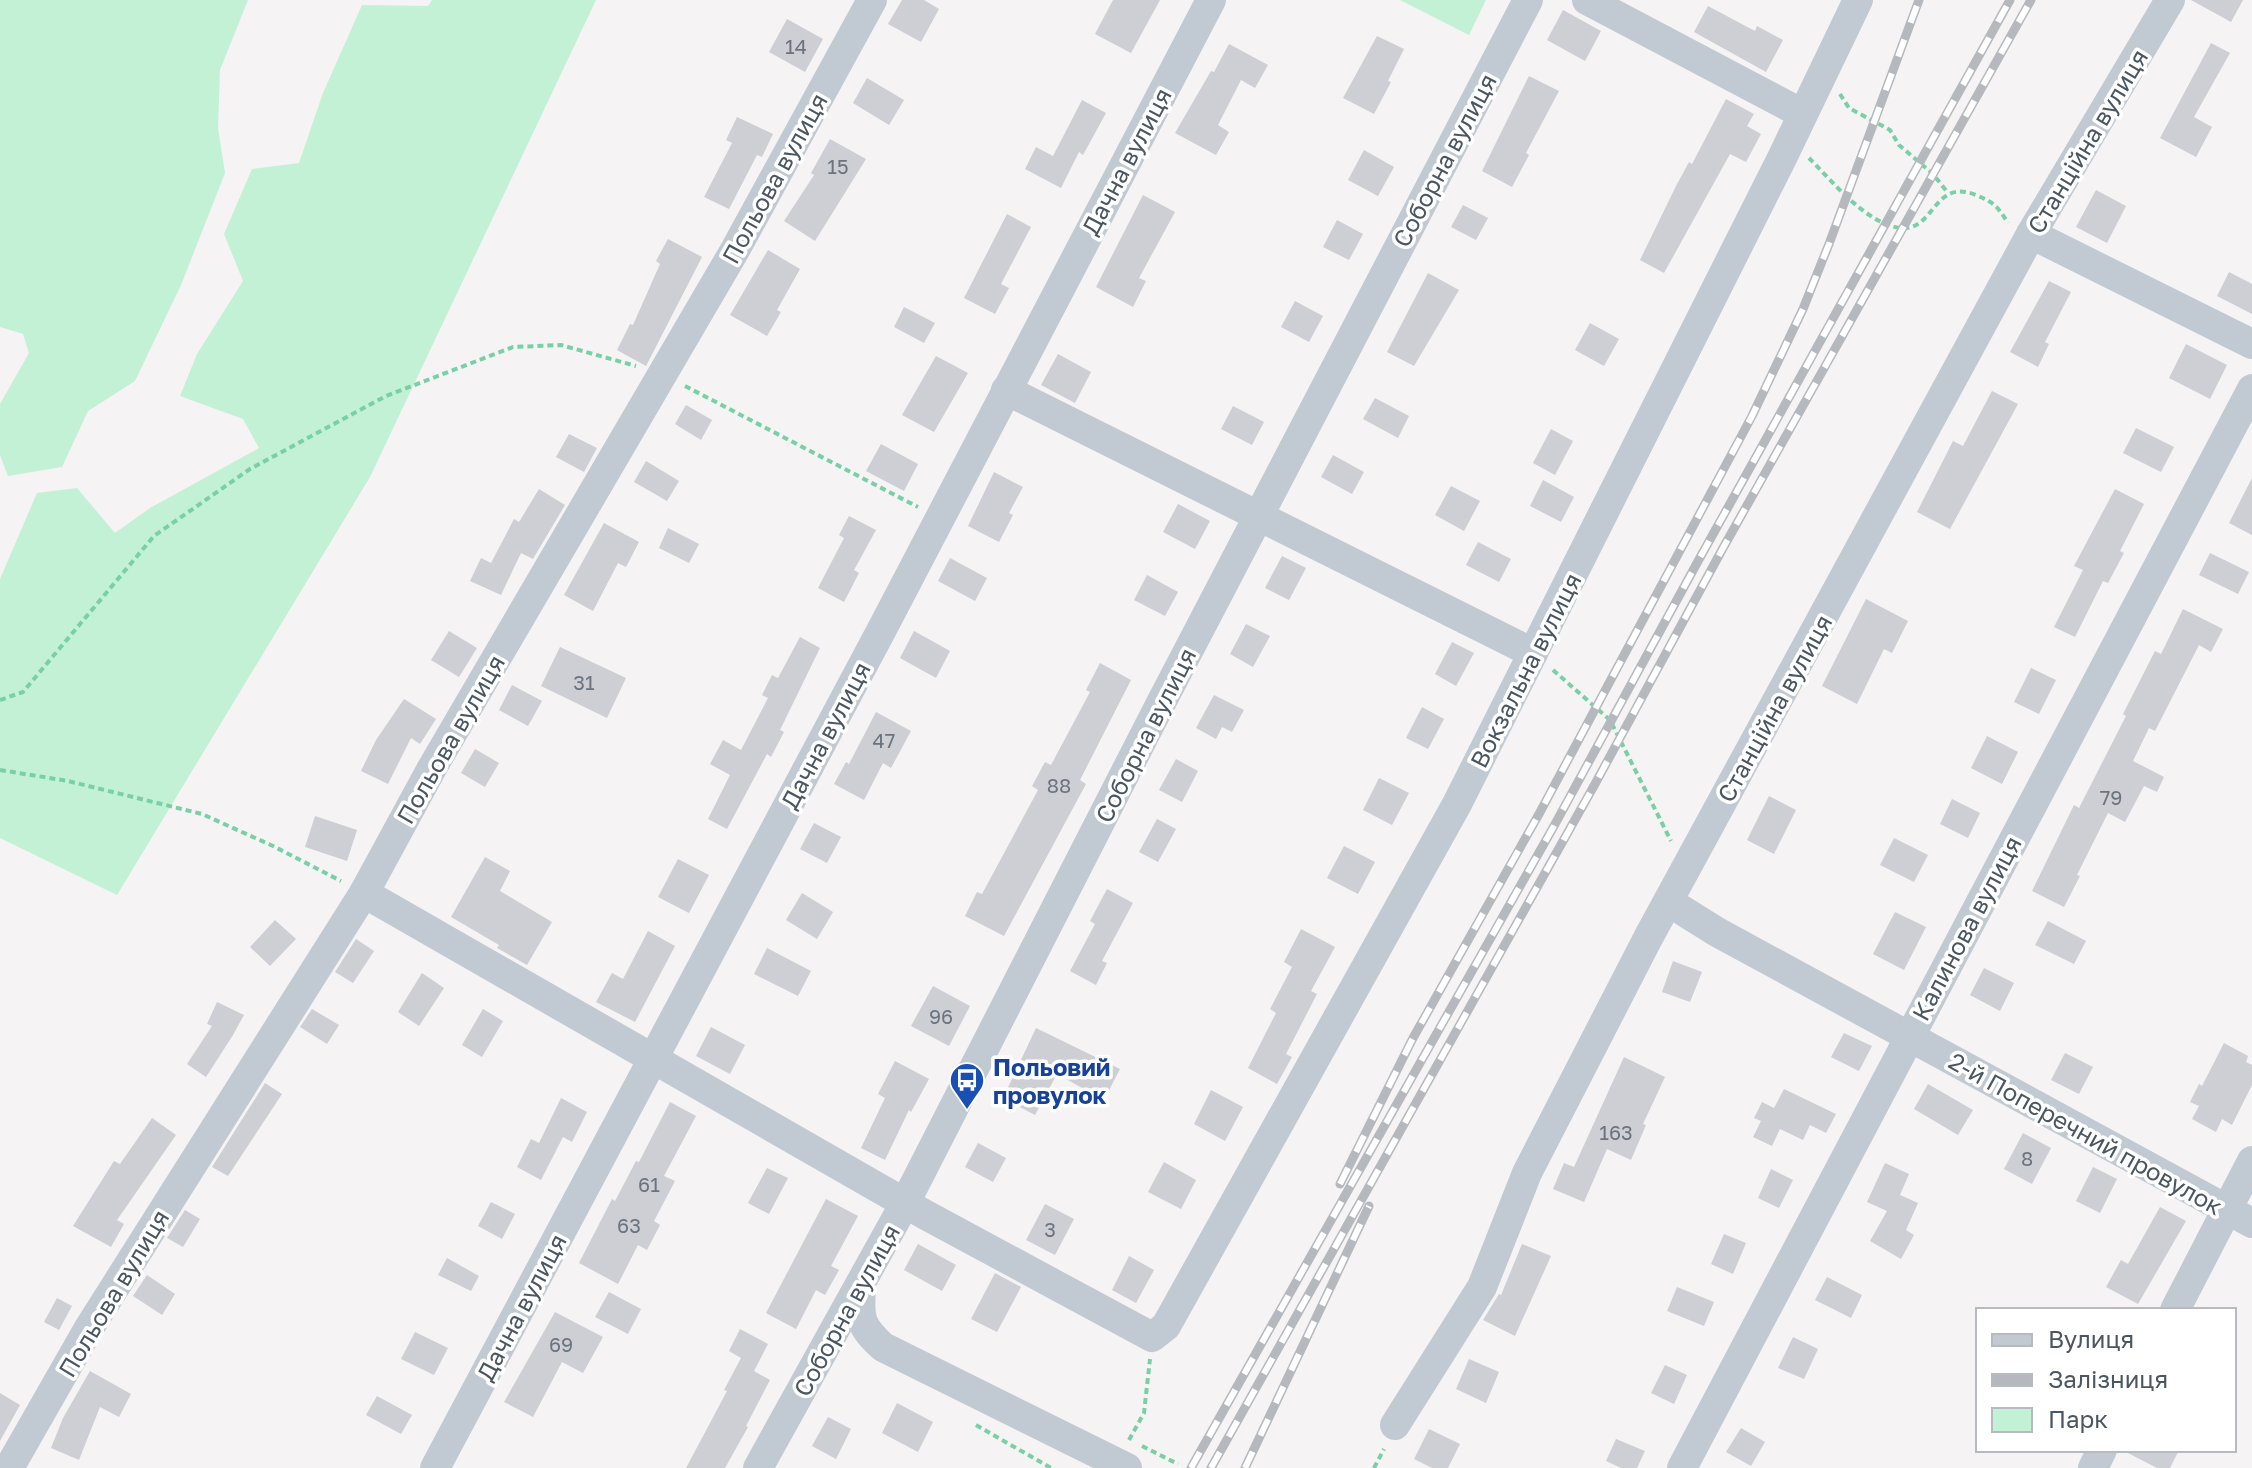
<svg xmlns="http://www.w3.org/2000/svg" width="2252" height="1468" font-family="'Golos Text',sans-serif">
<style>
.green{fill:#c3f1d5}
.building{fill:#cdcfd5}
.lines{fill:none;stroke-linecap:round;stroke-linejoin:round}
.path{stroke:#7ad0a6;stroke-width:4;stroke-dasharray:6 4;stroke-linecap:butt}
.minor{stroke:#c1cad2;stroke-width:30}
.rail-casing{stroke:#b5b8bd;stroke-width:9}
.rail{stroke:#fff;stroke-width:6;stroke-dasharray:18;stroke-linecap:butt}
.labels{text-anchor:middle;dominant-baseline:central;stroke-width:7;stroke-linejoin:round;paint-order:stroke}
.number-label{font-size:20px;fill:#6b747e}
.street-label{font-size:24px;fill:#4a5661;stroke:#fff}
.transit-label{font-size:24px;font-weight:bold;fill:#164399;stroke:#fff;text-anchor:start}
</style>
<rect width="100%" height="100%" fill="#f5f3f3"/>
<g class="green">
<polygon points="0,0 248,0 220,70 218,128 225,173 181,285 135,381 88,411 62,467 8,476 0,455 0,404 29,353 23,334 0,327"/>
<polygon points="432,0 596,0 370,477 117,895 0,838 0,579 37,493 77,488 115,533 150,508 259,448 243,419 180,396 197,354 243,281 224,234 252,169 299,163 323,93 362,5 428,6"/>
<polygon points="1400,0 1486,0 1469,35"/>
</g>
<g class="building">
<polygon points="902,0 924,0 939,9 921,42 888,24"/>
<polygon points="1113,0 1160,0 1131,53 1095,34"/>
<polygon points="2191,0 2243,0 2231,22"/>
<polygon points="1708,6 1755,31 1757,26 1783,40 1766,72 1694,32"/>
<polygon points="1563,10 1601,31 1585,61 1547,40"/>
<polygon points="787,19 823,39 805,72 769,52"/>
<polygon points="1377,36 1404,49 1388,81 1391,82 1374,114 1343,98"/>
<polygon points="2211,43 2230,53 2194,117 2212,127 2196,157 2160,138"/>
<polygon points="1229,44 1268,65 1255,88 1241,80 1218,125 1229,132 1216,155 1175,133 1211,71 1214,72"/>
<polygon points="1529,76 1559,91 1526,153 1529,155 1512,187 1482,171"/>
<polygon points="867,78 904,100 889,125 853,103"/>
<polygon points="1726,99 1754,114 1747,126 1761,134 1746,162 1730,154 1664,273 1640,260 1676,186 1689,162 1692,164"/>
<polygon points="1082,100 1106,113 1083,155 1079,152 1061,188 1025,169 1036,147 1053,156"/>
<polygon points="737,117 773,134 762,157 757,155 729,209 704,197 732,143 726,140"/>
<polygon points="830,139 866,159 815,241 784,221 814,175 811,173"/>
<polygon points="1364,150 1394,167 1378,196 1348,180"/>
<polygon points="2096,190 2126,206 2107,243 2076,227"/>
<polygon points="1143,195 1175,212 1139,278 1146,281 1133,307 1096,287"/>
<polygon points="1463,205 1488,218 1476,240 1451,227"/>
<polygon points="1007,214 1031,227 1001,284 1009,288 995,314 964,298"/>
<polygon points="1337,220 1363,234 1349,260 1323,247"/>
<polygon points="668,239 702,257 646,366 617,350 630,324 633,325 660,264 656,261"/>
<polygon points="768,250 800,269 777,310 781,312 767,336 730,315"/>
<polygon points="2229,272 2252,284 2252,314 2217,296"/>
<polygon points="1428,273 1459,290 1414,366 1387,352"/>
<polygon points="2049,281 2071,292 2045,342 2049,344 2038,367 2010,352"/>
<polygon points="1295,301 1323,316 1309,342 1281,327"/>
<polygon points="904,307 935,323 924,343 894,327"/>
<polygon points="1590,323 1619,339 1604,366 1575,350"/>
<polygon points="2186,344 2227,365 2210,399 2169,378"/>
<polygon points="1058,354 1091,372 1075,403 1041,385"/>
<polygon points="936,356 968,373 934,432 902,415"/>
<polygon points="1992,391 2018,404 1950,529 1917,512 1953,441 1963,446"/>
<polygon points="1375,398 1409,416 1398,438 1363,419"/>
<polygon points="686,405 712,420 701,440 675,424"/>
<polygon points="1233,406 1264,422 1252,445 1221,429"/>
<polygon points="2136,428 2174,447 2161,472 2123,453"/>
<polygon points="1551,429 1573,441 1555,475 1533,463"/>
<polygon points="569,434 597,448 584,472 556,457"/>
<polygon points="881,444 918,464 904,491 866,471"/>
<polygon points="1333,455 1364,472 1352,494 1321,477"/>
<polygon points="646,461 679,481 667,501 634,482"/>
<polygon points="994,472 1023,487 1009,513 1013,515 999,542 968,526"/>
<polygon points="2252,478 2252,535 2229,523"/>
<polygon points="1543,480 1574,497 1561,522 1530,506"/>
<polygon points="1451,486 1480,501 1464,531 1435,515"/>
<polygon points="539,489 565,505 533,559 521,553 501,595 470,581 481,558 491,563 514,519 519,522"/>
<polygon points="2115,489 2144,504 2120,551 2124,553 2108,583 2103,581 2075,637 2054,627 2083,570 2074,566"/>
<polygon points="1178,504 1210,521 1195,549 1163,532"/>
<polygon points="849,516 876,530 854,570 859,573 844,602 818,588 844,538 839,535"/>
<polygon points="604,523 639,542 626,567 618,563 593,611 564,595"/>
<polygon points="668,528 699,544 689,563 659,548"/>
<polygon points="1478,542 1511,559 1499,582 1466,565"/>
<polygon points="2210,553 2249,572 2238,594 2199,575"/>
<polygon points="1282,556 1306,568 1289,600 1265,588"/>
<polygon points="950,558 987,578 975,601 938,581"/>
<polygon points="1147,575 1178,592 1165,616 1134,600"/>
<polygon points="1866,599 1908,621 1892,653 1884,649 1857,704 1822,686"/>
<polygon points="2183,609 2223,629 2211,652 2199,645 2155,731 2149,728 2133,761 2164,777 2157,792 2144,786 2125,822 2108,813 2077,875 2080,876 2064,907 2032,891 2074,805 2079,808 2126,716 2123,714 2155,651 2161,654"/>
<polygon points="1246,624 1270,636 1253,667 1230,654"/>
<polygon points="449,631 477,648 459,677 431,660"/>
<polygon points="914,631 950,651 936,678 900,658"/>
<polygon points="800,637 820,648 780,730 784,732 771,757 767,754 727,829 708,819 730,775 710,764 723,740 741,750 768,698 762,695 772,675 778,678"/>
<polygon points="1452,642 1474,653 1456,686 1435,674"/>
<polygon points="560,647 626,678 607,718 541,686"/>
<polygon points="1100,663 1131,680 1080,780 1086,784 1004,936 965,916 977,892 982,894 1038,790 1032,786 1045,762 1051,765 1090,692 1086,690"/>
<polygon points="2031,668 2056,680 2039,714 2014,702"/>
<polygon points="512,685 542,701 528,726 499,710"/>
<polygon points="1214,695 1244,710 1232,732 1222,727 1216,739 1196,728"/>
<polygon points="404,699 436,719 420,744 411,738 388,784 361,771 376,740"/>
<polygon points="1422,707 1444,719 1428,749 1406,738"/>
<polygon points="876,712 911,731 891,768 883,763 864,800 834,784 846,762 849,764"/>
<polygon points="1987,736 2018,752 2002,784 1971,768"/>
<polygon points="475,749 499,763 485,787 461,773"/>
<polygon points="1176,759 1198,771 1182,802 1159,790"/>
<polygon points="1379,778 1409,793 1392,825 1363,810"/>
<polygon points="1769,796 1796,810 1774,854 1747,840"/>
<polygon points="1952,799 1980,813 1968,838 1940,824"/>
<polygon points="315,816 357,830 347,861 305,847"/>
<polygon points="1157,819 1176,829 1158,862 1139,852"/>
<polygon points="814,823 841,837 827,863 800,849"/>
<polygon points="1894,838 1928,855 1914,882 1880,865"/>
<polygon points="1344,846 1375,862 1358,894 1327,878"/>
<polygon points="485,857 510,871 500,891 552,922 527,965 497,948 499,945 451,917"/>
<polygon points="678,859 709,875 689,913 658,897"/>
<polygon points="1107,889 1133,903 1102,961 1107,963 1096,985 1070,971 1095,924 1090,921"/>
<polygon points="802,893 833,912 817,939 786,920"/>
<polygon points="1895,912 1926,927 1904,970 1873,954"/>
<polygon points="275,920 296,939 270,966 250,947"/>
<polygon points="2048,921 2086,941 2074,964 2035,945"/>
<polygon points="1301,929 1335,947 1311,991 1317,994 1286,1054 1292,1057 1277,1084 1248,1068 1276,1013 1270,1009 1292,967 1284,962"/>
<polygon points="648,931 675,946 635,1022 596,1002 612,973 623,979"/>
<polygon points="356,939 374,951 353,983 335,972"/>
<polygon points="767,948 811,971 798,996 754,974"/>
<polygon points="1673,961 1702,972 1690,1002 1662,992"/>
<polygon points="1984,968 2014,983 2000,1011 1970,995"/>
<polygon points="422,973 444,988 419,1026 398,1012"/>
<polygon points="933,986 970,1006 949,1046 911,1026"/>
<polygon points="217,1002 244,1015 233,1035 206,1077 187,1064 212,1026 207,1024"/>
<polygon points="312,1009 339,1025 327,1044 300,1027"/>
<polygon points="483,1009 503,1021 482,1057 462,1045"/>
<polygon points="711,1027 745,1045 730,1074 696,1056"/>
<polygon points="1036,1028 1120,1069 1104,1100 1057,1074 1035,1115 1003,1098"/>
<polygon points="1844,1033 1872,1046 1859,1071 1831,1057"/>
<polygon points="2224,1043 2248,1056 2246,1062 2252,1065 2252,1085 2232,1125 2222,1119 2216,1132 2192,1119 2199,1106 2190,1102 2199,1084 2202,1086"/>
<polygon points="2065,1053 2093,1067 2079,1094 2051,1080"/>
<polygon points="1624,1057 1665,1077 1643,1124 1646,1125 1631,1160 1607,1149 1584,1202 1553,1189 1564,1163 1574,1167"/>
<polygon points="895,1061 929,1079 911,1112 909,1110 885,1160 861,1148 885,1098 878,1094"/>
<polygon points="265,1083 282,1094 228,1176 212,1167"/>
<polygon points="1928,1084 1973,1110 1958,1135 1914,1109"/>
<polygon points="1784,1089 1836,1114 1826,1133 1810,1125 1803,1140 1780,1129 1772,1146 1753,1137 1761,1121 1754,1118 1762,1102 1774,1108"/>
<polygon points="1211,1090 1243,1107 1225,1141 1194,1124"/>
<polygon points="561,1098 587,1112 572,1142 563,1137 541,1180 517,1167 531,1139 539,1143"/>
<polygon points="670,1102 696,1116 664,1176 675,1181 654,1221 660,1225 647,1250 638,1245 618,1284 579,1263 612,1199 615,1201 636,1161 639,1162"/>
<polygon points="152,1118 176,1135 117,1220 124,1224 111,1247 73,1226 114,1161 120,1164"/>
<polygon points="2023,1133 2051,1148 2032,1184 2004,1169"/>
<polygon points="978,1143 1006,1158 993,1182 965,1167"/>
<polygon points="1164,1162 1196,1180 1181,1209 1148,1192"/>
<polygon points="1885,1163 1909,1174 1900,1195 1918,1203 1906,1230 1914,1235 1901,1259 1870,1241 1887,1211 1867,1202"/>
<polygon points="2093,1167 2117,1179 2100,1213 2076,1201"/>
<polygon points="767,1168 788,1178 769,1214 748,1203"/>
<polygon points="1771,1169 1793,1180 1779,1208 1758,1198"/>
<polygon points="826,1199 858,1216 831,1266 839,1270 825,1295 816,1290 796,1329 766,1313"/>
<polygon points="491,1202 515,1214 502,1239 478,1226"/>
<polygon points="1045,1204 1074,1219 1055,1255 1026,1240"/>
<polygon points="2160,1207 2186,1221 2138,1304 2106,1287 2121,1260 2128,1264"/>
<polygon points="185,1210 200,1219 183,1247 167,1238"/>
<polygon points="1724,1234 1746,1243 1733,1274 1711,1264"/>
<polygon points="918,1244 956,1265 942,1291 904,1270"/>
<polygon points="1522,1244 1551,1256 1515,1336 1483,1320 1499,1294 1501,1295"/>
<polygon points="1129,1256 1154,1270 1136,1303 1112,1290"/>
<polygon points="447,1258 479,1276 471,1291 438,1275"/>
<polygon points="995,1273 1021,1287 997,1332 971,1319"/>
<polygon points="147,1275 175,1294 162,1315 133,1296"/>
<polygon points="1827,1277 1862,1295 1851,1318 1815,1300"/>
<polygon points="1677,1287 1714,1302 1704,1326 1667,1311"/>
<polygon points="609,1292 641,1309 628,1334 595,1317"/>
<polygon points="57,1298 72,1306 59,1330 44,1322"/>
<polygon points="555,1312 603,1337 583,1373 562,1362 533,1417 504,1402"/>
<polygon points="740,1329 768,1344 754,1371 770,1380 746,1426 748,1427 725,1468 686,1468 727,1391 724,1390 741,1358 729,1351"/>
<polygon points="415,1332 448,1348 434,1375 401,1359"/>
<polygon points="1793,1337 1818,1349 1804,1379 1778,1368"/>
<polygon points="1469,1359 1499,1372 1486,1403 1456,1389"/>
<polygon points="1665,1365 1687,1375 1674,1404 1651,1393"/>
<polygon points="90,1371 131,1394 119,1417 100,1407 79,1460 51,1448 63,1418"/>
<polygon points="0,1393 20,1405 0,1441"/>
<polygon points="377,1396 412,1415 401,1434 366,1415"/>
<polygon points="897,1403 933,1422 918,1452 882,1433"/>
<polygon points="828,1417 851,1429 836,1459 812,1446"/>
<polygon points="1741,1428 1765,1442 1751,1466 1726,1452"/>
<polygon points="1429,1429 1460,1444 1448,1468 1432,1468 1414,1459"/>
<polygon points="1616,1439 1645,1451 1637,1468 1621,1468 1606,1461"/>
<polygon points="2122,1450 2179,1450 2170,1468 2157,1468"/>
</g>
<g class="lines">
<g class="path">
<polyline points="1840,94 1849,108 1890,130 1899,145 1933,174 1948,193"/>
<path d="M1809,158C1832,181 1869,227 1903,228C1935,229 1934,178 1976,195C1995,203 1997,206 2008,223"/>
<polyline points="685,386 918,507"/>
<polyline points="1553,670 1610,720 1671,841"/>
<polyline points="0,700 23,692 154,536 250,469 386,396 513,347 561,345 636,366"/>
<polyline points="0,770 68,781 202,814 273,846 341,881"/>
<polyline points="976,1425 1051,1468"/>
<polyline points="1129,1440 1144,1413 1150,1359"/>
<polyline points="1142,1446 1178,1464"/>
<polyline points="1374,1468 1384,1449"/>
</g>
<g class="minor">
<polyline points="1587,0 1801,113"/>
<polyline points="2031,234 2252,344"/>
<polyline points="1006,390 1533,653"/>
<polyline points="364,893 924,1214 1152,1337 1166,1326 1457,804 1782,158 1858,0"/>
<polyline points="1669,902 1717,932 2252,1223"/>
<path d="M861,1286C859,1318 859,1325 883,1347L1127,1468"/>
<polyline points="2175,1310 2252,1161"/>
<polyline points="1395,1425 1482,1287 1527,1173 1648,938 2031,234 2170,0"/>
<polyline points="9,1468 89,1328 364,893 432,768 735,250 872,0"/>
<polyline points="435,1468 881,631 1211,0"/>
<polyline points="758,1468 905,1203 1162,701 1528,0"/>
<polyline points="1682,1468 2252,389"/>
<polyline points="2093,1468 2102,1450"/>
</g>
<g class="rail-casing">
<g id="rail">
<polyline points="1340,1184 1413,1038 1539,814 1752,416 1803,309 1829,244 1919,0"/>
<polyline points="1191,1468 1554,826 1697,563 2010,0"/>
<polyline points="1211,1468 1595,784 1723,548 2031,0"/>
<polyline points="1245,1468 1369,1206"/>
</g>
</g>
<use href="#rail" class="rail"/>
</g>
<defs>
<g id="bus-pin" transform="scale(1.8)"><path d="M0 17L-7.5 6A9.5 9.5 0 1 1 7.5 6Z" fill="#1a4fb4" stroke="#fff"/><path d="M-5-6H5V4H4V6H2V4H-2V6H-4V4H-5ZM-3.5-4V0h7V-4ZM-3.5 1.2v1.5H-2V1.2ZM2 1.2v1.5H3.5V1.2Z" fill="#fff"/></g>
</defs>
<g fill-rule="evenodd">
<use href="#bus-pin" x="967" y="1080"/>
</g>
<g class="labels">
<g class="number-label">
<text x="796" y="46">14</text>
<text x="838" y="166">15</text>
<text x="584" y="682">31</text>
<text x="884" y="740">47</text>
<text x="1059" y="785">88</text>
<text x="2111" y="797">79</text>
<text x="941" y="1016">96</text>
<text x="1616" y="1132">163</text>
<text x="2027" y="1158">8</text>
<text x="649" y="1184">61</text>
<text x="629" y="1225">63</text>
<text x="1050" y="1229">3</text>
<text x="561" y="1344">69</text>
</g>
<g class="street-label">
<text transform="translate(2087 141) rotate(-59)">Станційна вулиця</text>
<text transform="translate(1444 160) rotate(-62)">Соборна вулиця</text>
<text transform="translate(1126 161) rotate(-62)">Дачна вулиця</text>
<text transform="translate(774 178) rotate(-61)">Польова вулиця</text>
<text transform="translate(1525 670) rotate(-63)">Вокзальна вулиця</text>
<text transform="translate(1774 708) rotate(-61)">Станційна вулиця</text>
<text transform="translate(825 735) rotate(-62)">Дачна вулиця</text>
<text transform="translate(1145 735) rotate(-63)">Соборна вулиця</text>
<text transform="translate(450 739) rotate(-60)">Польова вулиця</text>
<text transform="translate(1966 928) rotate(-62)">Калинова вулиця</text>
<text transform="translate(2086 1133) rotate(29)">2-й Поперечний провулок</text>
<text transform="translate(113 1293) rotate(-59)">Польова вулиця</text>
<text transform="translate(521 1307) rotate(-62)">Дачна вулиця</text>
<text transform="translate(846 1310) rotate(-61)">Соборна вулиця</text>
</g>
<g class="transit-label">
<text x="993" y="1066">Польовий<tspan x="993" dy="28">провулок</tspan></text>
</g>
</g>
<rect x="1976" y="1308" width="260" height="144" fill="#ffffff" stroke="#b7bbc0" stroke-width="2"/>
<rect x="1992" y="1334" width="40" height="12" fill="#c1cad2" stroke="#b7bbc0" stroke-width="2"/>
<text x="2048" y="1348" font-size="24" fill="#4a5661">Вулиця</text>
<rect x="1992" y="1374" width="40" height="12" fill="#b5b8bd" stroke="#b7bbc0" stroke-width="2"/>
<text x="2048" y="1388" font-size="24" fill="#4a5661">Залізниця</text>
<rect x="1992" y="1408" width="40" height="24" fill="#c3f1d5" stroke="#b7bbc0" stroke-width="2"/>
<text x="2048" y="1428" font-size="24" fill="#4a5661">Парк</text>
</svg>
